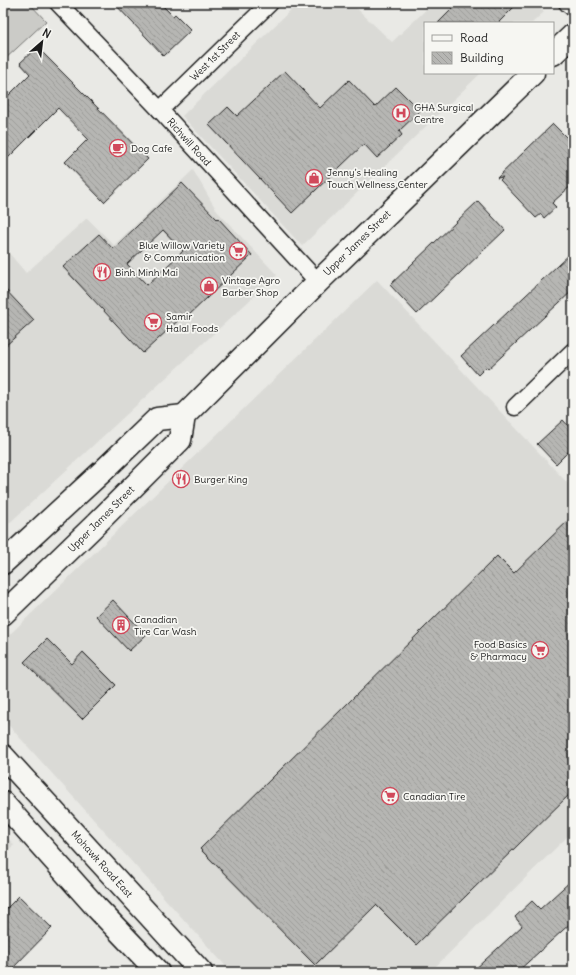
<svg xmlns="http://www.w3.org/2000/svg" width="576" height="975" font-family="Delius,sans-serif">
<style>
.built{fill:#dadad6}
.park{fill:#cbcbc7;stroke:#747472}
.building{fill:url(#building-back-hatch);stroke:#1c1c1c;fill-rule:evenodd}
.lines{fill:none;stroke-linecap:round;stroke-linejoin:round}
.minor-casing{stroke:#1c1c1c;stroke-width:19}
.secondary-casing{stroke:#1c1c1c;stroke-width:25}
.primary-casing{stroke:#1c1c1c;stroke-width:25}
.minor{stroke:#f6f6f2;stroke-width:16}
.secondary{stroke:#f6f6f2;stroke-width:22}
.primary{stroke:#f6f6f2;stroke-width:22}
.labels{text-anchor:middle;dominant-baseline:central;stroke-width:3.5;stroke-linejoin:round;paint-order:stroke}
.street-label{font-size:10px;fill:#1c1c1c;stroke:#f6f6f2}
.poi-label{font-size:10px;fill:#1c1c1c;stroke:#f6f6f2;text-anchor:start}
</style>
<defs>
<pattern id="building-back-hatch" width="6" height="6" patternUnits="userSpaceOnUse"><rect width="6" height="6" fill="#b6b6b3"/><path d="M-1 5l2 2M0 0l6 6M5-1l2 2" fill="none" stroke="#9c9c99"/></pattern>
</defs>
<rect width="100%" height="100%" fill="#e9e9e5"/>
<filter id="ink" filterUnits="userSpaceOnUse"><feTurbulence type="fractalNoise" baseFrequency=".025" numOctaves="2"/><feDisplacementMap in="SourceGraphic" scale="8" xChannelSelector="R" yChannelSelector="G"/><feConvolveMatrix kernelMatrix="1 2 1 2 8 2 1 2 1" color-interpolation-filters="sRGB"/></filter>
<g filter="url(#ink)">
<g class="built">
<polygon points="298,3 351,3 392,42 433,3 535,3 544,12 532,23 425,23 425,73 481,73 302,246 182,116"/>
<polygon points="193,170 217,211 277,275 3,529 3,246 26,273 87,218 114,245"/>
<polygon points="377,280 573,489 573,831 430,972 231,972 3,719 3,641"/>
<polygon points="3,832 14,845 3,855"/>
</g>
<polygon class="park" points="3,3 29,3 46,21 3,61"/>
<g class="building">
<polygon points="114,3 160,3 173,16 175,14 191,30 164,56"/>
<polygon points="458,3 518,3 498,23 438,23"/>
<polygon points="37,47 92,102 148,159 104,202 65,162 88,139 58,108 3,163 3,101 30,74 20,63"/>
<polygon points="285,71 320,108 349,80 375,107 396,87 420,111 399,131 402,135 377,158 364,144 292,213 209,125 228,107 237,116"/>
<polygon points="553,124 573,144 573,184 552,203 556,207 544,218 541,214 536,218 500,180 503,177 497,178"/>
<path d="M182,183L217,219L218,218L252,255L186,318L183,316L143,353L63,267L99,234L113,249ZM163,230L183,251L147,285L127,264Z"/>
<polygon points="478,201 505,230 417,314 390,285"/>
<polygon points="573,251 573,290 488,369 486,367 478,375 461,356"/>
<polygon points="3,287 34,320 3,348"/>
<polygon points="563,420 573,431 573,447 556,464 537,444"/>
<polygon points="573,516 573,791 416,945 376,905 315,965 200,849 497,556 514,573"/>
<polygon points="113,600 146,635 129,651 96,616"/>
<polygon points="47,639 72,664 83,652 116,685 82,719 24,662"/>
<polygon points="573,879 573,921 517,972 472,972 522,926 515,917 532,901 540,909"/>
<polygon points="19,896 52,928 9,972 3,972 3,912"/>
</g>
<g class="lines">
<g class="minor-casing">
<g id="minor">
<polyline points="58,3 160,110 318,282"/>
<polyline points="567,3 573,8"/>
<polyline points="160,110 241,31 270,3"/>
<polyline points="515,407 573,351"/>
</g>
</g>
<g class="secondary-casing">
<g id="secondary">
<polyline points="3,756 201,972"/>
<polyline points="3,803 96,907 158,972"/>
</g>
</g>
<g class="primary-casing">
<g id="primary">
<polyline points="553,54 573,35"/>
<polyline points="3,563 104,470 157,419 184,416"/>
<polyline points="3,614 94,526 180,440 184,416 318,282 533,73"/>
</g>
</g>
<use href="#minor" class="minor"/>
<use href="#secondary" class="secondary"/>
<use href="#primary" class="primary"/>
</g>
</g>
<defs>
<g id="hospital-ring" transform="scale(0.9)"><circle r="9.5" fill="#f6f6f2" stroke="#d1495b" stroke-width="1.5"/><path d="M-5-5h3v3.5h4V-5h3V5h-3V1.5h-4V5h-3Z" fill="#d1495b"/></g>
<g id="cafe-ring" transform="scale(0.9)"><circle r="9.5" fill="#f6f6f2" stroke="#d1495b" stroke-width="1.5"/><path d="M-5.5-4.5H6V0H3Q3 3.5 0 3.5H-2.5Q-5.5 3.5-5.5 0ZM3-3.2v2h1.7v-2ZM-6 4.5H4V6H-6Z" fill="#d1495b"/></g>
<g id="shop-ring" transform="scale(0.9)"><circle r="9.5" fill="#f6f6f2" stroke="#d1495b" stroke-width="1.5"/><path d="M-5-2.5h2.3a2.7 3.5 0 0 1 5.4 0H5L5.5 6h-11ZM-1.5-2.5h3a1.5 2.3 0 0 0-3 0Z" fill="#d1495b"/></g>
<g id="supermarket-ring" transform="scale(0.9)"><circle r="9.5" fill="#f6f6f2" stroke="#d1495b" stroke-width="1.5"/><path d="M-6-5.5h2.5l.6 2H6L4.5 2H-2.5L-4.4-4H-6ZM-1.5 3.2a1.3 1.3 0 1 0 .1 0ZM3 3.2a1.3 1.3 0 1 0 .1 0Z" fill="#d1495b"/></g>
<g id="restaurant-ring" transform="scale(0.9)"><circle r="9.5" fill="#f6f6f2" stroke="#d1495b" stroke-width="1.5"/><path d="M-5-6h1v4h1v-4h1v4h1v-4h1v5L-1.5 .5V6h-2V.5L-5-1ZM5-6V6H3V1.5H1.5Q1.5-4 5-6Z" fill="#d1495b"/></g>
<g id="building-ring" transform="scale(0.9)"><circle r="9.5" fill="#f6f6f2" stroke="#d1495b" stroke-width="1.5"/><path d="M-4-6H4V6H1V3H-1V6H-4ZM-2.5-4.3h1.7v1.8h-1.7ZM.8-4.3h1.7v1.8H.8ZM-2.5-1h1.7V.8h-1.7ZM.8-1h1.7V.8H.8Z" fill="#d1495b"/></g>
</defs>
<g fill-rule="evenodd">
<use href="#hospital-ring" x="401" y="113"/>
<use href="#cafe-ring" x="118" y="148"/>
<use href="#shop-ring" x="314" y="178"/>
<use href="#supermarket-ring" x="238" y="251"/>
<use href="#restaurant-ring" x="102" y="272"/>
<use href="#shop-ring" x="209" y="286"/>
<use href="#supermarket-ring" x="153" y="322"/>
<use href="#restaurant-ring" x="181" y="479"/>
<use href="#building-ring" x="121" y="625"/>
<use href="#supermarket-ring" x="540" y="650"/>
<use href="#supermarket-ring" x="390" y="796"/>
</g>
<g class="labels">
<g class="street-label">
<text transform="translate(215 56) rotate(-45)">West 1st Street</text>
<text transform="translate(189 142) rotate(48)">Richwill Road</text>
<text transform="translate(357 243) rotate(-44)">Upper James Street</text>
<text transform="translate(101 519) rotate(-45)">Upper James Street</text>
<text transform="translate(102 864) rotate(48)">Mohawk Road East</text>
</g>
<g class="poi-label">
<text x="414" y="107">GHA Surgical<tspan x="414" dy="12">Centre</tspan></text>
<text x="131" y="148">Dog Cafe</text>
<text x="327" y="172">Jenny's Healing<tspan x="327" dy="12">Touch Wellness Center</tspan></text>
<text x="225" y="245" text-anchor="end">Blue Willow Variety<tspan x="225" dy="12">&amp; Communication</tspan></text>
<text x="115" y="272">Binh Minh Mai</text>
<text x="222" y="280">Vintage Agro<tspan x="222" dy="12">Barber Shop</tspan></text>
<text x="166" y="316">Samir<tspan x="166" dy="12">Halal Foods</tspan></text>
<text x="194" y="479">Burger King</text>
<text x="134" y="619">Canadian<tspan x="134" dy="12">Tire Car Wash</tspan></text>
<text x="527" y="644" text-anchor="end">Food Basics<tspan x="527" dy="12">&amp; Pharmacy</tspan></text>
<text x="403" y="796">Canadian Tire</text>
</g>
</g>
<rect width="576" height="975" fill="none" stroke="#f6f6f2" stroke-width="16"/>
<rect x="8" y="8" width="560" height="959" fill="none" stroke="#1c1c1c" stroke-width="1.5" filter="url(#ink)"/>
<rect x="424" y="22" width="130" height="52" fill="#f6f6f2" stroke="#9f9f9c"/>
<rect x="432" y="35" width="20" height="6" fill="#f6f6f2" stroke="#9f9f9c"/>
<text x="460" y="42" font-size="12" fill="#1c1c1c">Road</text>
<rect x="432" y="52" width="20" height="12" fill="url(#building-back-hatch)" stroke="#9f9f9c"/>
<text x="460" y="62" font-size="12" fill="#1c1c1c">Building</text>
<g transform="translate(42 42) rotate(28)" stroke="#f6f6f2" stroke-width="3" paint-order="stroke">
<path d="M0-3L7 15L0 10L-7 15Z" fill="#1c1c1c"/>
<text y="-6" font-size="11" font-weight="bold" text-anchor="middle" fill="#1c1c1c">N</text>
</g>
</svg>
